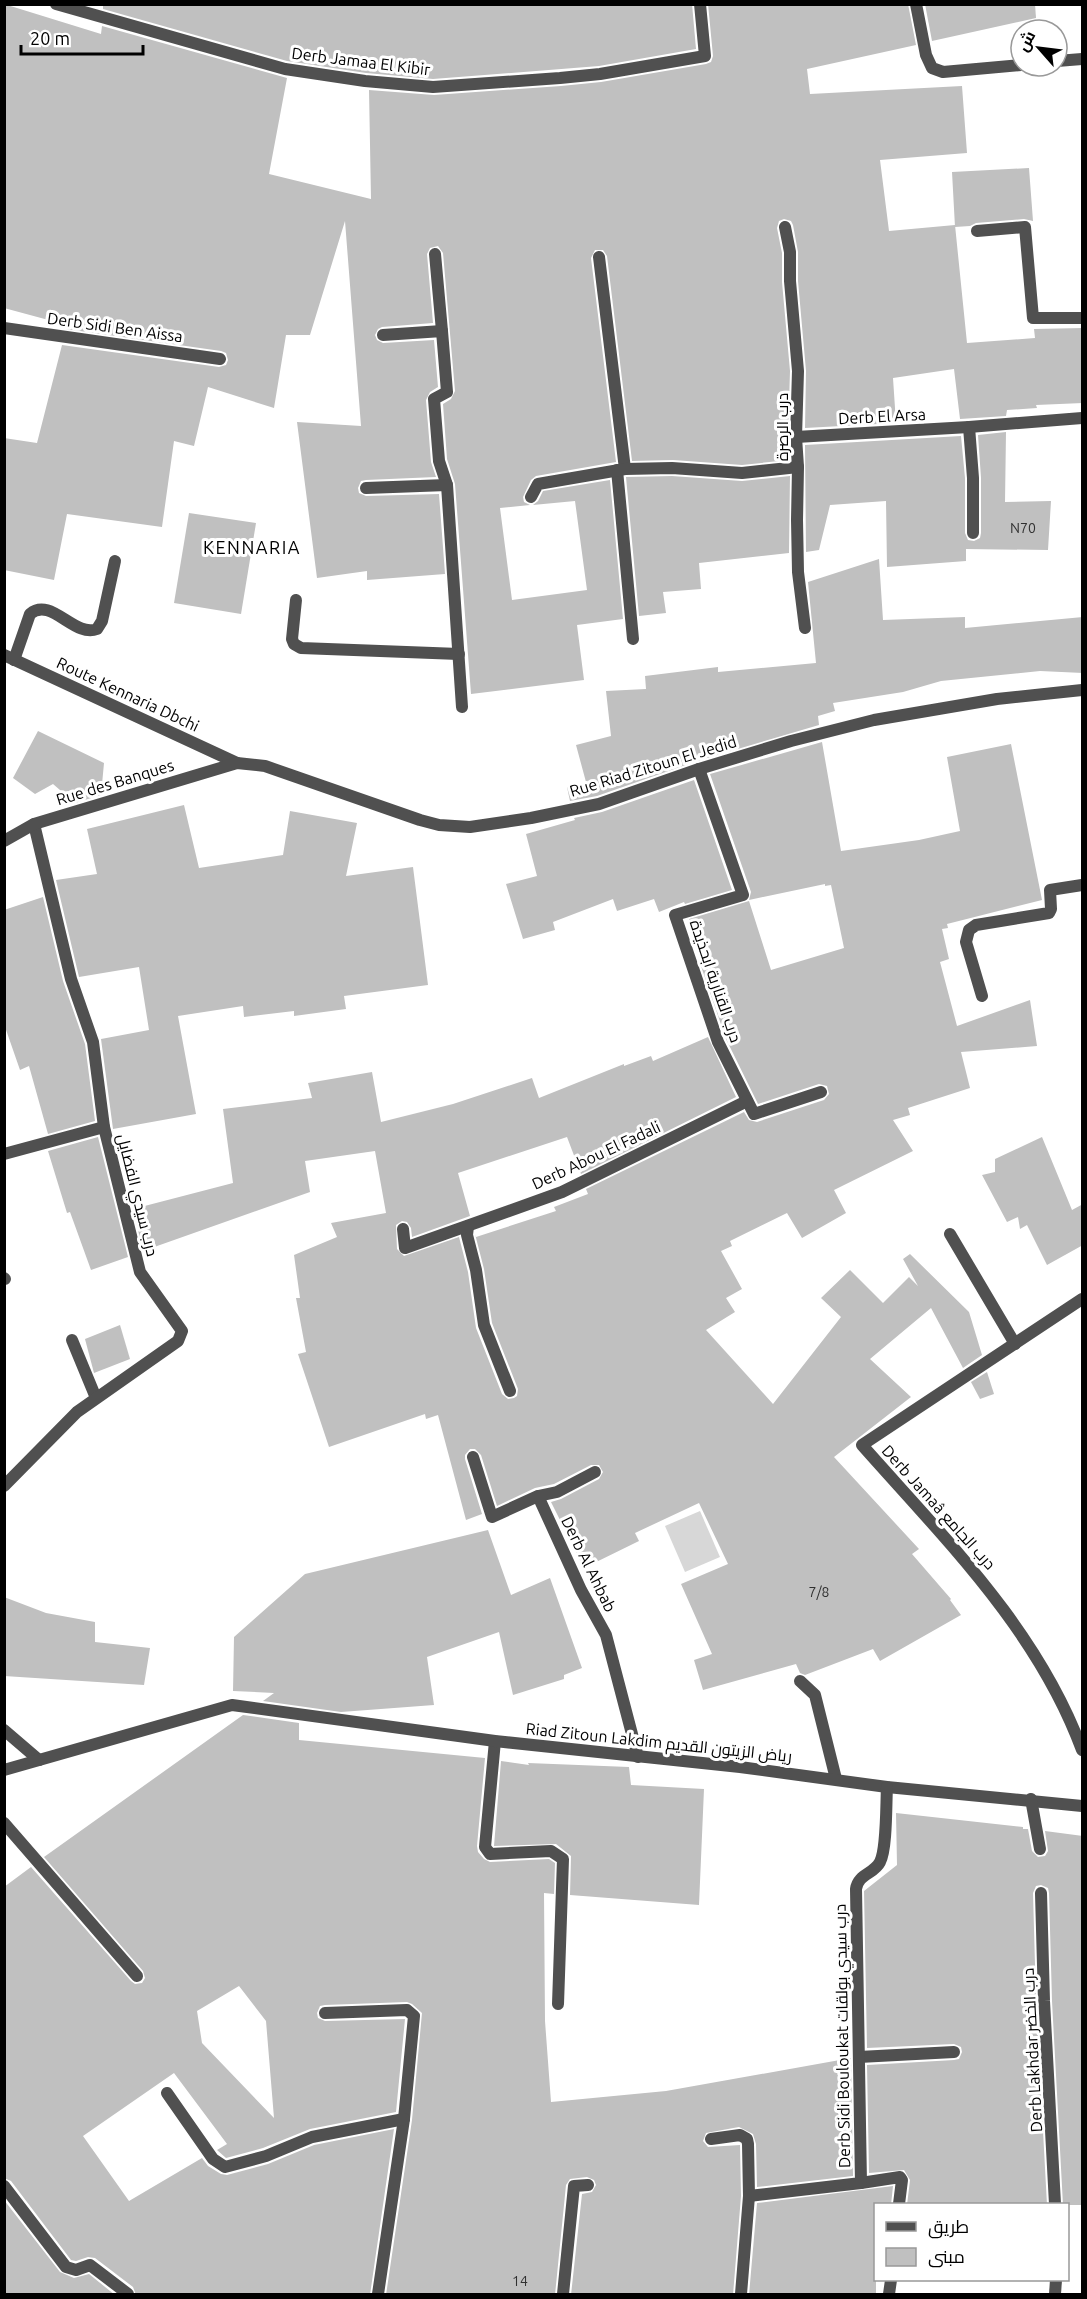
<svg xmlns="http://www.w3.org/2000/svg" width="1087" height="2299" font-family="Ubuntu,Cairo,sans-serif">
<style>
.green{fill:#d7d7d7}
.building{fill:#c0c0c0;fill-rule:evenodd}
.lines{fill:none;stroke-linecap:round;stroke-linejoin:round}
.lane{stroke:#505050;stroke-width:12}
.street{stroke:#505050;stroke-width:12}
.labels{text-anchor:middle;dominant-baseline:central;stroke-width:6;stroke-linejoin:round;paint-order:stroke}
.number-label{font-size:14px;fill:#303030}
.street-label{font-size:16px;fill:#000;stroke:#fff}
.neighbourhood-label{font-size:18px;letter-spacing:1.5px;fill:#000;stroke:#fff}
</style>
<rect width="100%" height="100%" fill="#fff"/>
<polygon class="green" points="700,1511 720,1557 685,1572 665,1526"/>
<g class="building">
<polygon points="4,4 101,34 102,26 287,78 269,174 371,199 369,90 434,95 561,86 601,82 706,64 711,62 713,56 708,4 908,4 916,45 807,69 810,94 962,86 967,153 880,160 889,231 955,225 967,343 1035,338 1034,329 1083,328 1083,403 1036,405 1037,408 1007,410 1006,416 960,419 954,369 893,378 896,423 805,428 806,371 798,281 798,252 793,225 791,221 784,219 779,221 777,228 782,253 782,282 790,371 788,437 789,460 742,465 673,460 632,461 607,256 603,250 595,250 591,258 616,462 536,476 531,480 523,497 524,502 530,505 500,508 512,600 587,590 575,501 533,505 538,501 543,491 610,480 623,619 577,625 584,680 471,694 455,484 447,459 443,404 451,399 455,391 443,253 438,246 430,248 427,254 433,323 382,327 378,329 375,335 377,340 383,343 434,340 438,387 430,392 426,400 431,462 436,477 366,480 361,481 358,488 359,493 366,496 439,494 445,574 367,580 367,571 317,578 297,422 361,426 345,221 310,335 286,335 274,408 208,387 194,446 174,441 162,527 67,514 54,580 4,570 4,438 37,443 62,345 219,367 226,365 228,360 226,353 221,351 66,329 67,325 4,308"/>
<polygon points="103,4 692,4 696,49 599,66 433,79 366,73 287,61 103,9"/>
<polygon points="925,4 1035,4 1036,18 932,41"/>
<polygon points="1029,168 1033,221 1024,219 976,223 970,226 955,227 952,172"/>
<polygon points="1006,432 1005,502 1051,501 1048,550 966,549 966,561 887,567 886,501 830,505 819,550 806,552 805,445 961,436 965,478 965,533 968,540 974,541 980,538 981,533 981,478 978,435"/>
<polygon points="672,476 742,481 790,476 789,553 699,563 701,589 663,592 666,613 639,616 626,477"/>
<polygon points="189,513 256,523 241,614 174,603"/>
<polygon points="879,559 883,620 965,617 965,628 1083,617 1083,673 1040,671 941,681 903,692 833,703 835,711 818,716 819,725 697,761 597,796 570,801 567,787 586,782 576,745 611,736 606,691 646,689 645,676 718,667 718,672 816,663 808,582"/>
<polygon points="38,731 104,763 101,795 75,803 53,784 35,794 13,778"/>
<polygon points="822,742 841,851 919,840 960,831 947,757 1011,744 1042,900 947,924 948,928 942,929 949,959 940,962 957,1026 1030,1000 1037,1046 961,1052 970,1088 908,1108 910,1115 893,1120 913,1151 834,1190 846,1213 802,1238 787,1213 730,1241 732,1246 721,1251 742,1289 726,1298 735,1312 706,1330 773,1404 841,1317 821,1298 850,1270 883,1303 909,1277 918,1286 903,1259 910,1254 969,1312 982,1355 963,1368 931,1308 870,1359 911,1397 834,1457 919,1549 912,1554 951,1599 950,1600 961,1615 880,1661 873,1649 805,1675 800,1673 796,1664 703,1690 694,1660 712,1654 681,1584 728,1564 699,1503 635,1533 639,1541 584,1568 551,1502 561,1499 599,1479 603,1472 599,1465 591,1465 554,1484 535,1488 497,1506 481,1455 475,1449 470,1449 465,1455 465,1459 482,1514 466,1520 438,1415 426,1419 425,1414 329,1447 298,1354 306,1352 296,1298 300,1298 294,1255 337,1237 331,1223 386,1213 375,1151 305,1161 310,1192 143,1251 133,1209 233,1183 223,1109 312,1098 308,1083 372,1072 381,1122 453,1104 532,1078 539,1098 624,1064 624,1066 651,1056 653,1061 708,1037 736,1097 581,1174 567,1137 458,1173 470,1216 412,1237 411,1228 407,1222 402,1221 396,1225 397,1249 404,1256 459,1237 468,1272 476,1328 502,1394 508,1399 514,1398 517,1396 518,1389 492,1323 484,1269 475,1234 476,1237 556,1211 554,1207 588,1194 586,1189 744,1112 749,1120 757,1122 824,1100 829,1094 827,1086 819,1084 758,1104 726,1039 702,969 689,919 749,901 771,970 844,948 831,885 825,886 825,884 749,900 751,892 710,774"/>
<polygon points="694,780 732,890 685,904 684,902 659,912 654,899 617,911 613,899 553,922 555,930 523,939 506,884 537,876 526,834 575,820 574,818 602,812"/>
<polygon points="184,805 199,868 283,855 290,811 357,823 346,876 413,867 428,985 344,996 346,1009 294,1016 294,1011 244,1017 243,1006 178,1016 196,1114 113,1129 101,1039 149,1030 139,967 79,977 56,880 97,874 87,829"/>
<polygon points="43,897 63,981 85,1044 95,1121 48,1134 29,1066 20,1070 4,1024 4,910"/>
<polygon points="98,1137 128,1257 91,1270 70,1212 67,1213 48,1151"/>
<polygon points="1042,1137 1072,1210 1083,1204 1083,1245 1047,1265 1027,1225 1020,1229 1018,1217 1007,1222 982,1175 995,1172 995,1159"/>
<polygon points="120,1325 130,1359 94,1373 85,1339"/>
<polygon points="987,1372 994,1394 980,1399 971,1382"/>
<polygon points="488,1530 511,1595 550,1578 582,1668 564,1675 564,1679 513,1695 499,1632 427,1657 434,1705 341,1712 263,1701 274,1693 233,1691 234,1637 305,1574"/>
<polygon points="4,1597 46,1613 95,1622 95,1642 150,1648 144,1685 4,1676"/>
<path d="M243,1715L299,1723V1740L485,1758L477,1846L478,1852L484,1859L490,1862L549,1859L555,1863L554,1894L544,1893L545,2021L551,2102L666,2091L851,2058L853,2176L757,2187L756,2144L753,2134L739,2127L706,2133L703,2141L708,2147L740,2145L741,2196L733,2295H571L582,2194L592,2192L596,2185L594,2180L587,2177L570,2179L566,2185L555,2295H386L412,2120L422,2013L412,2004L407,2002L325,2005L320,2006L317,2013L318,2018L325,2021L405,2019L396,2112L310,2129L263,2148L226,2158L217,2150L227,2144L174,2073L83,2136L129,2201L202,2158L208,2166L221,2174L227,2175L268,2164L314,2145L394,2129L370,2295H136L133,2287L95,2258L88,2257L76,2261L71,2260L11,2181L4,2178V1887L31,1867L131,1981L135,1984L142,1983L145,1978L143,1971L44,1857ZM239,1986L266,2021L274,2118L202,2043L197,2011Z"/>
<polygon points="501,1761 529,1765 528,1763 629,1767 631,1785 704,1789 699,1905 570,1895 571,1856 556,1844 494,1846"/>
<polygon points="896,1813 1023,1827 1023,1829 1028,1829 1032,1851 1038,1857 1045,1856 1048,1851 1045,1831 1083,1836 1083,2205 1063,2205 1052,2001 1049,1893 1048,1888 1041,1885 1036,1886 1033,1893 1036,2001 1047,2205 907,2205 910,2180 904,2170 869,2173 867,2065 954,2060 959,2059 962,2052 961,2047 954,2044 867,2048 864,1891 897,1865"/>
<polygon points="893,2186 891,2205 876,2205 876,2295 749,2295 757,2203"/>
<polygon points="4,2200 60,2272 74,2278 89,2274 115,2295 4,2295"/>
</g>
<g class="lines">
<g class="lane">
<polyline points="56,4 285,69 365,81 433,87 560,78 600,74 705,56 700,4"/>
<polyline points="435,254 442,331"/>
<polyline points="599,257 625,469"/>
<polyline points="4,328 220,359"/>
<polyline points="383,335 442,331 447,392 434,399 439,461 447,485 462,707"/>
<polyline points="617,470 633,639"/>
<polyline points="366,488 447,485"/>
<polyline points="296,600 292,639 294,644 301,648 459,654"/>
<polyline points="4,655 237,763"/>
<path d="M14,660L30,614C51,596 74,638 97,629L102,621L115,561"/>
<polyline points="699,769 743,895 675,915 718,1042 754,1114 821,1092"/>
<polyline points="982,996 966,942 969,930 976,925 1049,913 1051,909 1050,890 1082,885"/>
<polyline points="4,1154 104,1127"/>
<polyline points="468,1226 467,1235 476,1270 484,1325 510,1391"/>
<polyline points="403,1229 405,1248 562,1192 747,1101"/>
<polyline points="4,1278 5,1279"/>
<polyline points="72,1340 96,1398"/>
<polyline points="473,1457 492,1517 538,1496 581,1590 606,1635 638,1757"/>
<polyline points="4,1486 77,1412 178,1341 182,1331 140,1272 104,1127 93,1042 71,979 34,824"/>
<polyline points="538,1496 557,1492 595,1472"/>
<polyline points="800,1681 815,1695 836,1779"/>
<polyline points="4,1730 39,1760"/>
<polyline points="495,1741 485,1847 490,1854 551,1851 563,1859 558,2004"/>
<polyline points="4,1770 232,1705 495,1741 740,1767 887,1787 1082,1806"/>
<polyline points="1031,1799 1040,1849"/>
<polyline points="4,1823 137,1976"/>
<polyline points="1041,1893 1044,2001 1055,2204"/>
<polyline points="325,2013 407,2010 414,2016 404,2119 378,2294"/>
<polyline points="859,2057 954,2052"/>
<polyline points="167,2093 213,2159 225,2167 266,2156 312,2137 404,2119"/>
<polyline points="711,2139 740,2135 747,2139 748,2144 749,2196 741,2294"/>
<polyline points="861,2183 900,2177 902,2180 899,2204"/>
<polyline points="4,2186 66,2267 76,2270 90,2265 128,2294"/>
<path d="M749,2196L861,2183L856,1889C858,1874 874,1874 880,1862C887,1849 886,1803 887,1787"/>
<polyline points="563,2294 574,2186 588,2185"/>
<polyline points="889,2294 891,2280"/>
<polyline points="1055,2294 1056,2280"/>
</g>
<g class="street">
<polyline points="916,4 926,55 932,68 943,72 1021,65"/>
<polyline points="1057,61 1082,59"/>
<polyline points="785,227 790,252 790,281 798,371 796,437 798,467 797,520 798,572 805,628"/>
<polyline points="977,231 1025,227 1033,318 1082,318"/>
<polyline points="969,427 973,478 973,533"/>
<polyline points="796,437 969,427 1082,418"/>
<polyline points="531,497 538,484 625,469 672,468 742,473 798,467"/>
<polyline points="4,841 34,824 237,763 265,766 420,820 439,825 470,827 531,818 599,804 699,769 791,741 874,720 997,699 1082,690"/>
<polyline points="950,1234 1015,1344"/>
<path d="M1082,1299L862,1445C945,1539 1038,1630 1082,1750"/>
</g>
</g>
<g class="labels">
<g class="number-label">
<text x="1023" y="528">N70</text>
<text x="819" y="1592">7/8</text>
<text x="520" y="2281">14</text>
</g>
<g class="street-label">
<text transform="translate(361 61) rotate(7)">Derb Jamaa El Kibir</text>
<text transform="translate(115 327) rotate(8)">Derb Sidi Ben Aissa</text>
<text transform="translate(882 416) rotate(-3)">Derb El Arsa</text>
<text transform="translate(782 427) rotate(-90)">درب الرصرة</text>
<text transform="translate(128 694) rotate(25)">Route Kennaria Dbchi</text>
<text transform="translate(653 766) rotate(-17)">Rue Riad Zitoun El Jedid</text>
<text transform="translate(115 782) rotate(-17)">Rue des Banques</text>
<text transform="translate(716 981) rotate(71)">درب القنارية ابحذيدة</text>
<text transform="translate(596 1155) rotate(-25)">Derb Abou El Fadali</text>
<text transform="translate(138 1195) rotate(76)">درب سيدي الفضايل</text>
<text transform="translate(939 1507) rotate(48)">Derb Jamaâ درب الجامع</text>
<text transform="translate(589 1564) rotate(64)">Derb Al Ahbab</text>
<text transform="translate(659 1742) rotate(6)">Riad Zitoun Lakdim رياض الزيتون القديم</text>
<text transform="translate(842 2036) rotate(-91)">Derb Sidi Bouloukat درب سيدي بولقات</text>
<text transform="translate(1032 2050) rotate(-93)">Derb Lakhdar درب الخضر</text>
</g>
<g class="neighbourhood-label">
<text x="252" y="547">KENNARIA</text>
</g>
</g>
<rect width="1087" height="2299" fill="none" stroke="#000000" stroke-width="12"/>
<rect x="874" y="2203" width="195" height="78" fill="#ffffff" stroke="#999999" stroke-width="1.5"/>
<rect x="886" y="2222" width="30" height="9" fill="#505050" stroke="#999999" stroke-width="1.5"/>
<text x="928" y="2233" font-size="18" fill="#000000">طريق</text>
<rect x="886" y="2248" width="30" height="18" fill="#c0c0c0" stroke="#999999" stroke-width="1.5"/>
<text x="928" y="2263" font-size="18" fill="#000000">مبنى</text>
<g transform="translate(1039 48) rotate(298)"><circle r="28" fill="#ffffff" stroke="#999999" stroke-width="1.5"/>
<path d="M0-4.5L10 22L0 15L-10 22Z" fill="#000000"/>
<text y="-9" font-size="16" font-weight="bold" text-anchor="middle" fill="#000000">ش</text>
</g>
<path d="M21 45v9h122v-9" fill="none" stroke="#000000" stroke-width="3"/>
<text x="30" y="45" font-size="18" fill="#000000" stroke="#ffffff" stroke-width="4.5" paint-order="stroke">20 m</text>
</svg>
